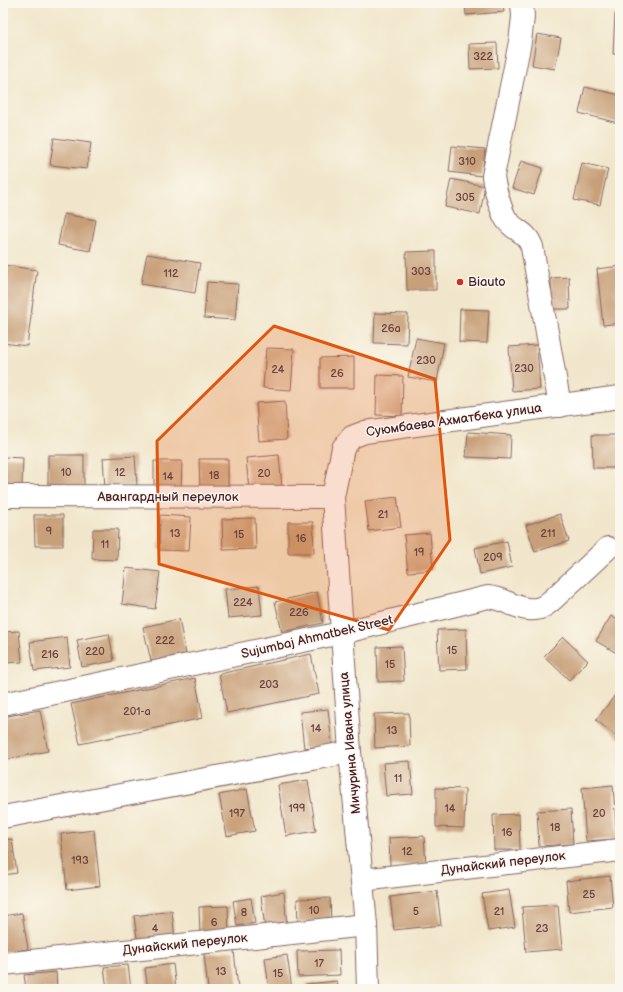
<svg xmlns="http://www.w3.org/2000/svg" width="623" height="992" font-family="'Balsamiq Sans',sans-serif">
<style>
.building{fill:#c79f78}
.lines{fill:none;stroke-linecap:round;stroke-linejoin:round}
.street-casing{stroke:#846563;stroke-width:24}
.street{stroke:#fff;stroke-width:22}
.marked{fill:#e0560e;fill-opacity:0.2;stroke:#e0560e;stroke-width:3;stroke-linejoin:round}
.poi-dot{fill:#c8321e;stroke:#fbf7ec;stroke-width:1.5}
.labels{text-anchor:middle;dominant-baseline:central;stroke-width:3;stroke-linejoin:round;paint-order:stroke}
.number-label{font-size:11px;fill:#693f3e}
.poi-label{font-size:13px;fill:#4a1f2b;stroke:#fbf7ec;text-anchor:start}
.street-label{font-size:13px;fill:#4a1f2b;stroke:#fbf7ec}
</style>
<rect width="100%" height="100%" fill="#fbf7ec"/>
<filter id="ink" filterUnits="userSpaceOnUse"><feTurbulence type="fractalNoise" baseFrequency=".025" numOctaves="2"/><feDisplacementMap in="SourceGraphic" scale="8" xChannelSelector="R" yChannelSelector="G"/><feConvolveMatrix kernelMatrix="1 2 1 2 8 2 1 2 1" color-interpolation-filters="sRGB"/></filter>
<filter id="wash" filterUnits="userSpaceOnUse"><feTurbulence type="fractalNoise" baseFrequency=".012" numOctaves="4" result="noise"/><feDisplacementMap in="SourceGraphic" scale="16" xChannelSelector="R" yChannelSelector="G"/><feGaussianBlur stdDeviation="0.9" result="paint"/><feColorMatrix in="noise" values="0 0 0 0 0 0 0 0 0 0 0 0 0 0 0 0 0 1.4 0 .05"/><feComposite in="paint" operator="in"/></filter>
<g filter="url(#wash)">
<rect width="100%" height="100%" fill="#f1e6cb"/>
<g id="blocks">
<g class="building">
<polygon points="465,3 503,3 504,12 466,15"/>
<polygon points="615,14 620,15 620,54 613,54"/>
<polygon points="537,34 561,38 555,69 532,65"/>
<polygon points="497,43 498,68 470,69 469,44"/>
<polygon points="585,87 620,95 620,116 618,123 579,113"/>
<polygon points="54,138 91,143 87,169 50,165"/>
<polygon points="452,146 485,149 482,176 449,172"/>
<polygon points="521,161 543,168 534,195 512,188"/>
<polygon points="582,163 608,169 600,205 574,200"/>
<polygon points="451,179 485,186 480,214 445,207"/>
<polygon points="64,214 96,220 90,251 58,245"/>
<polygon points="436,251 436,290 407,290 406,252"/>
<polygon points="147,254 200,263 195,293 141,284"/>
<polygon points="3,265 37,270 27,346 3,343"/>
<polygon points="620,266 620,323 603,325 597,269"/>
<polygon points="569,277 570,309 552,309 551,278"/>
<polygon points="207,282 238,284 235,320 204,318"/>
<polygon points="460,309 489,310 487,343 459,342"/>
<polygon points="375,313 408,314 407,344 374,343"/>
<polygon points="416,338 444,343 437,382 408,377"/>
<polygon points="537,345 540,389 512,391 509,347"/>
<polygon points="266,348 294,349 291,390 263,388"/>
<polygon points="354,357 354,388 320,388 320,358"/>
<polygon points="377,375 403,376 402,416 376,415"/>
<polygon points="285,401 287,439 259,441 256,403"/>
<polygon points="468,432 511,435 510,459 466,457"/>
<polygon points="592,435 620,435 620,468 593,468"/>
<rect x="48" y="455" width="36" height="34"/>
<polygon points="279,455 282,488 249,490 246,458"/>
<polygon points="135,456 137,485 105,488 103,458"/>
<polygon points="3,457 23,458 22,487 3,486"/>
<polygon points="199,459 228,459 228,491 200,491"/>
<polygon points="154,461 182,461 181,492 154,492"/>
<polygon points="397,497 401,527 369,531 365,501"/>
<polygon points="560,514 569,541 535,552 526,525"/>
<polygon points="34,515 63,515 63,546 35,546"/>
<polygon points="160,515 191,517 189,551 159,550"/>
<polygon points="255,518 256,549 223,550 222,519"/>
<polygon points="288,522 313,522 314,553 288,553"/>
<polygon points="93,529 118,529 117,560 92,559"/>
<polygon points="430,533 433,570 408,572 404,535"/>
<polygon points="507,541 512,567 480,574 475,548"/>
<polygon points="126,568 160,572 155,609 122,604"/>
<polygon points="259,586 262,615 228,618 225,589"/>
<polygon points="317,592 323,623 282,632 275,602"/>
<polygon points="611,616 620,621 620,655 596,641"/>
<polygon points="179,619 186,654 151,661 143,627"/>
<polygon points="466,629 467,669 439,670 437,630"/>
<polygon points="19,631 22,662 3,663 3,632"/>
<polygon points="109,634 114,661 82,667 77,640"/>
<polygon points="67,637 70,667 34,671 30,642"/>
<polygon points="563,637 588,661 569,680 544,656"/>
<polygon points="402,646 404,681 378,682 377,647"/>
<polygon points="311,654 319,694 227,713 219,674"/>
<polygon points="195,678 203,718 80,744 71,704"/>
<polygon points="616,694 620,698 620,739 596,720"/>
<polygon points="328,709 332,745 304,748 300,712"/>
<polygon points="40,710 48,751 3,760 3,717"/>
<polygon points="409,713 410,746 375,748 374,714"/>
<polygon points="410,761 413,794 386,796 383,763"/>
<polygon points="308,780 316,831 286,836 278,785"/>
<polygon points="613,785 617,839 586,841 582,788"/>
<polygon points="436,788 465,789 464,828 436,827"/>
<polygon points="247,789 255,831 227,836 219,795"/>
<polygon points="571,809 573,844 539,846 537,811"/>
<polygon points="519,814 520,850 494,850 493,815"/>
<polygon points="94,830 100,886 67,890 61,834"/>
<polygon points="424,836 426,864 390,866 389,838"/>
<polygon points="12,839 17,873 3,875 3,840"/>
<polygon points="610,876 613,907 569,912 566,881"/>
<polygon points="509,890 515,927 488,931 482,894"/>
<polygon points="437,891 441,925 394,930 390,897"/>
<polygon points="284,892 287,927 265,929 261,896"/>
<polygon points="251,898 255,923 237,926 233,901"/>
<polygon points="330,898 331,921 298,922 297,899"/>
<polygon points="558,905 562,949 526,952 522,907"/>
<polygon points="228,906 229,936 200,936 199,907"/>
<polygon points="172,911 175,940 138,945 134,916"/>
<polygon points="22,913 28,949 3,953 3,916"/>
<polygon points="234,950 238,989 208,989 204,954"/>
<polygon points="339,950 340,975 298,977 297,951"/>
<polygon points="287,955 292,989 269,989 265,958"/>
<polygon points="173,964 176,989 148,989 145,968"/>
<polygon points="128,965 131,989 107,989 104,967"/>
<polygon points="56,972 57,989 26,989 24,975"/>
<polygon points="337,981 338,989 307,989 306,984"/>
</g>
</g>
</g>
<g filter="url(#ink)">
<use href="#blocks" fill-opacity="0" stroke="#846563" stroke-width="1"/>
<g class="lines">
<g class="street-casing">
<g id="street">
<path d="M522,3L523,17L520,42L493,176C494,186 501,211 506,219C515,232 526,230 532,247L560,406"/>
<polyline points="3,496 333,497"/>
<path d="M3,704L341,633L488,597C505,598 523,614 540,608C544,607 548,603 551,601L608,548"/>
<polyline points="3,817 350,752"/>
<polyline points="362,880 620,850"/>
<polyline points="3,964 366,925"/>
<polyline points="368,989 366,925 350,752 333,497 343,448 352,437 365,432 620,397"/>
</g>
</g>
<use href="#street" class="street"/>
</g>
</g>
<path class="marked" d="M274,326L435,379L450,540L389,630L159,564L157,441Z"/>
<circle class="poi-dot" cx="460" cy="282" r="4"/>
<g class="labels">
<g class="number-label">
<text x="483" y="56">322</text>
<text x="467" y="161">310</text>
<text x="465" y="197">305</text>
<text x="421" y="271">303</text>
<text x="171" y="273">112</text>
<text x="391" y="328">26a</text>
<text x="426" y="360">230</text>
<text x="524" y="368">230</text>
<text x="278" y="369">24</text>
<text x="337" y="373">26</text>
<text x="66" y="472">10</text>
<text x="120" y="472">12</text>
<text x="264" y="473">20</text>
<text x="214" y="475">18</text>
<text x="168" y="476">14</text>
<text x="383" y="514">21</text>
<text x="49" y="531">9</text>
<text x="175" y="533">13</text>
<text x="548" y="533">211</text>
<text x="239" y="534">15</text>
<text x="301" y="538">16</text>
<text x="105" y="544">11</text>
<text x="419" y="552">19</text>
<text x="493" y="557">209</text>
<text x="243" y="602">224</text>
<text x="299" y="612">226</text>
<text x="165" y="640">222</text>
<text x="452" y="650">15</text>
<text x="95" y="651">220</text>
<text x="50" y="654">216</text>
<text x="390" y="664">15</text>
<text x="269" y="684">203</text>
<text x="137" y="711">201-a</text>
<text x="316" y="728">14</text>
<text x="392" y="730">13</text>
<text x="398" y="778">11</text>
<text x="297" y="808">199</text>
<text x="450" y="808">14</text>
<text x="237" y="813">197</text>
<text x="599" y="813">20</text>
<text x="555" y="827">18</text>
<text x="507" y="832">16</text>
<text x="407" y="851">12</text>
<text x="80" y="860">193</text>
<text x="589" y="894">25</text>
<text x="314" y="910">10</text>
<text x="416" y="911">5</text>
<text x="499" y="911">21</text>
<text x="244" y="912">8</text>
<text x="214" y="922">6</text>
<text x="155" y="928">4</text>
<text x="542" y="928">23</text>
<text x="319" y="963">17</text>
<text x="221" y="971">13</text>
<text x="278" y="973">15</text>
</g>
<g class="poi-label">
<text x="468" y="282">Biauto</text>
</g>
<g class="street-label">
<text transform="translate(454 420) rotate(-8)">Суюмбаева Ахматбека улица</text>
<text x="168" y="497">Авангардный переулок</text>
<text transform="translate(317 637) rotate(-13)">Sujumbaj Ahmatbek Street</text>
<text transform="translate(350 743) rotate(-95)">Мичурина Ивана улица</text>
<text transform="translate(503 863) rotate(-7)">Дунайский переулок</text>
<text transform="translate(185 944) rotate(-6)">Дунайский переулок</text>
</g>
</g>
<rect width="623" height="992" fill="none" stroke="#fbf7ec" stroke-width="16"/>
</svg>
